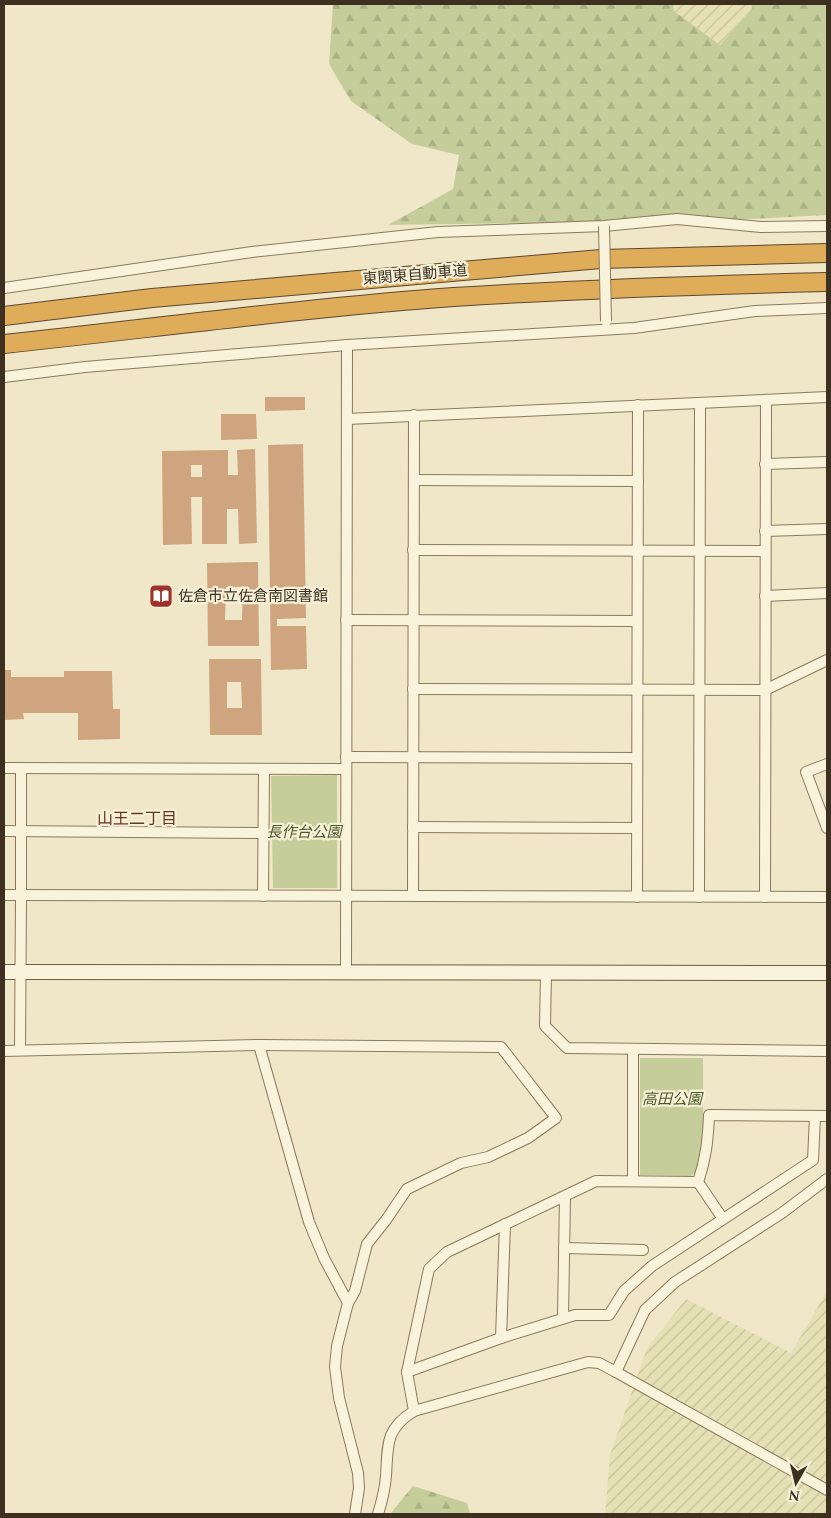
<svg xmlns="http://www.w3.org/2000/svg" width="831" height="1518" font-family="Spectral,'Noto Sans JP',serif">
<style>
.farmland{fill:url(#farmland-furrows)}
.green{fill:#c5ce9b}
.forest{fill:url(#forest-firs)}
.building{fill:#cea57e;fill-rule:evenodd}
.lines{fill:none;stroke-linecap:round;stroke-linejoin:round}
.street-casing{stroke:#8c795c;stroke-width:12}
.secondary-casing{stroke:#6e5a3f;stroke-width:16}
.highway-casing{stroke:#5b4730;stroke-width:20}
.street{stroke:#faf3dc;stroke-width:10}
.secondary{stroke:#faf3dc;stroke-width:14}
.highway{stroke:#dfad59;stroke-width:18}
.street-bridge-casing{stroke:#8c795c;stroke-width:12;stroke-linecap:butt}
.street-bridge{stroke:#faf3dc;stroke-width:10}
.labels{text-anchor:middle;dominant-baseline:central;stroke-width:4.5;stroke-linejoin:round;paint-order:stroke}
.street-label{font-size:15px;fill:#3d3020;stroke:#f7f0d8}
.poi-label{font-size:15px;fill:#3d3020;stroke:#f7f0d8;text-anchor:start}
.park-label{font-size:15px;font-style:italic;fill:#495926;stroke:#f7f0d8}
.neighbourhood-label{font-size:16px;fill:#6a341f;stroke:#f7f0d8}
</style>
<defs>
<pattern id="farmland-furrows" width="10" height="10" patternUnits="userSpaceOnUse" patternTransform="scale(1.25)"><rect width="10" height="10" fill="#e6e1b5"/><path d="M-1 1l2-2M0 10L10 0M9 11l2-2" fill="none" stroke="#c6c19b"/></pattern>
<pattern id="forest-firs" width="22" height="20" patternUnits="userSpaceOnUse" patternTransform="scale(1.25)"><rect width="22" height="20" fill="#c5ce9b"/><path d="M5 1l3.5 6h-7zM16 11l3.5 6h-7z" fill="#aab185"/></pattern>
</defs>
<rect width="100%" height="100%" fill="#f0e6c8"/>
<g class="farmland">
<polygon points="673,4 751,4 752,8 720,45 674,11"/>
<polygon points="827,1291 827,1514 605,1514 610,1455 647,1348 686,1299 791,1353"/>
</g>
<g class="green">
<polygon points="337,775 337,888 273,888 271,776"/>
<polygon points="640,1058 703,1058 703,1139 696,1172 690,1176 640,1175"/>
</g>
<g class="forest">
<polygon points="333,4 673,4 674,11 720,45 752,8 751,4 827,4 827,215 733,220 388,225 453,189 459,155 412,144 351,101 329,64"/>
<polygon points="413,1486 467,1503 470,1514 390,1514"/>
</g>
<g class="building">
<polygon points="265,397 305,397 305,410 265,411"/>
<polygon points="221,414 256,414 257,439 221,440"/>
<polygon points="303,444 306,618 277,619 277,626 306,626 307,669 271,670 268,445"/>
<path d="M255,449L257,543L239,544L238,509H227V544H202V497H191L192,544L163,545L162,451L228,450V475H238L237,450ZM191,465H202V477H191Z"/>
<path d="M258,562L259,646H208L207,563ZM226,587H243L242,620H225Z"/>
<path d="M209,659H261L262,735H210ZM227,682H241L242,708H227Z"/>
<polygon points="4,670 11,670 11,677 64,677 64,671 112,671 113,709 120,709 120,739 78,740 78,713 23,713 24,719 4,720"/>
</g>
<g class="lines">
<g class="street-casing">
<g id="street">
<polyline points="4,288 252,252 438,232 604,226 677,219 761,227 827,226"/>
<polyline points="4,377 85,367 347,345 634,328 755,311 827,308"/>
<polyline points="347,419 827,397"/>
<polyline points="765,464 827,462"/>
<polyline points="414,480 638,481"/>
<polyline points="765,531 827,529"/>
<polyline points="413,550 765,551"/>
<polyline points="765,596 827,593"/>
<polyline points="346,620 637,621"/>
<polyline points="413,689 765,690 827,660"/>
<polyline points="346,757 637,758"/>
<polyline points="827,764 806,772 827,828"/>
<polyline points="4,768 346,769"/>
<polyline points="413,827 637,828"/>
<polyline points="4,831 264,833"/>
<polyline points="4,895 827,897"/>
<polyline points="263,896 264,769"/>
<polyline points="413,896 414,415"/>
<polyline points="637,897 638,405"/>
<polyline points="699,897 700,403"/>
<polyline points="765,897 766,400"/>
<polyline points="346,973 347,345"/>
<polyline points="546,973 545,1026 567,1048 827,1051"/>
<polyline points="259,1045 309,1222 324,1258 348,1303"/>
<polyline points="633,1049 633,1181"/>
<polyline points="20,1050 21,895 21,768"/>
<polyline points="4,1051 259,1045 501,1047 556,1118 528,1138 488,1157 461,1163 407,1189 386,1220 367,1244 355,1291 348,1303 337,1346 335,1367 339,1398 358,1473 359,1488 355,1514"/>
<polyline points="698,1182 723,1219"/>
<polyline points="564,1248 643,1250"/>
<polyline points="563,1318 565,1196"/>
<polyline points="501,1338 505,1224"/>
<polyline points="407,1372 501,1338 575,1315 609,1315 624,1291 652,1266 813,1160 815,1116"/>
<polyline points="616,1372 645,1310 675,1282 782,1213 827,1179"/>
<path d="M414,1411L407,1372L429,1269L447,1252L596,1181L698,1182C706,1159 708,1140 709,1115L827,1116"/>
<path d="M378,1514C382,1501 385,1489 386,1476C388,1445 385,1429 414,1411L588,1362L599,1363L616,1372L827,1490"/>
</g>
</g>
<g class="secondary-casing">
<polyline id="secondary" points="4,972 827,973"/>
</g>
<g class="highway-casing">
<g id="highway">
<polyline points="4,316 152,298 601,259 827,253"/>
<path d="M4,344C154,328 303,308 454,297C578,289 703,285 827,282"/>
</g>
</g>
<use href="#street" class="street"/>
<use href="#secondary" class="secondary"/>
<use href="#highway" class="highway"/>
<g class="street-bridge-casing">
<polyline id="street-bridge" points="604,226 606,321"/>
</g>
<use href="#street-bridge" class="street-bridge"/>
</g>
<defs>
<g id="library-square" transform="scale(1.25)"><rect x="-9" y="-9" width="18" height="18" rx="4" fill="#9d322b" stroke="#f7f0d8"/><path d="M-6-4Q-3-5.5-.7-3.5V5Q-3 3-6 4ZM6-4Q3-5.5 .7-3.5V5Q3 3 6 4Z" fill="#fff"/></g>
</defs>
<g fill-rule="evenodd">
<use href="#library-square" x="161" y="596"/>
</g>
<g class="labels">
<g class="street-label">
<text transform="translate(415 275) rotate(-5)">東関東自動車道</text>
</g>
<g class="poi-label">
<text x="178" y="596">佐倉市立佐倉南図書館</text>
</g>
<g class="park-label">
<text x="304" y="832">長作台公園</text>
<text x="672" y="1099">高田公園</text>
</g>
<g class="neighbourhood-label">
<text x="137" y="819">山王二丁目</text>
</g>
</g>
<rect width="831" height="1518" fill="none" stroke="#3d3020" stroke-width="10"/>
<g transform="translate(796 1483) rotate(188)" stroke="#f7f0d8" stroke-width="4" paint-order="stroke">
<path d="M0-4L9 19L0 12L-9 19Z" fill="#3d3020"/>
<text y="-8" font-size="14" font-weight="bold" text-anchor="middle" fill="#3d3020">N</text>
</g>
</svg>
